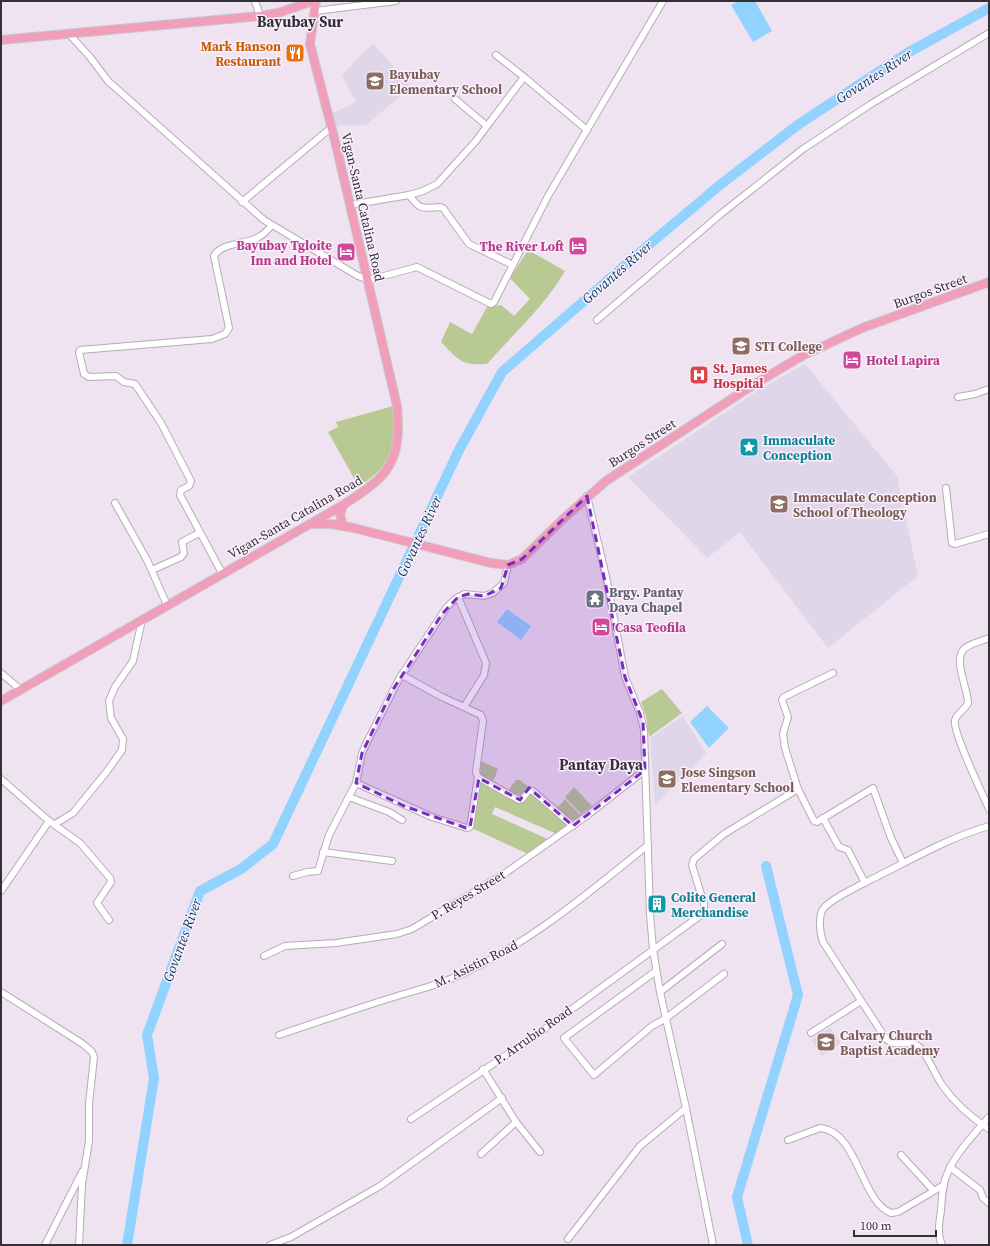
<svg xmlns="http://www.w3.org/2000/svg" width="990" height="1246" font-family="'Source Serif 4',serif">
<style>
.education{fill:#e0d6e9}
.green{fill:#b8c994}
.water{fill:#91d3fe}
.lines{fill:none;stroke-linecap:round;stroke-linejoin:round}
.river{stroke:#91d3fe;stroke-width:10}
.minor-casing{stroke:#b7abb9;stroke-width:8}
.major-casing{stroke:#cac9ca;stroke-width:10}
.minor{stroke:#fff;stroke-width:6}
.major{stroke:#f09eb9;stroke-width:8}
.marked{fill:#7b2cbf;fill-opacity:0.2;stroke:#7b2cbf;stroke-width:3;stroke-dasharray:8 5;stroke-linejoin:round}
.labels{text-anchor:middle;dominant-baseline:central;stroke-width:3;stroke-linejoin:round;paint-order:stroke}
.food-label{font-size:13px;font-weight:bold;fill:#c56008;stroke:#fcf0ff;text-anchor:end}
.education-label{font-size:13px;font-weight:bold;fill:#785e54;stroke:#fcf0ff;text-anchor:start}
.street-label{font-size:13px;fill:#332f34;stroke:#fcf0ff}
.hotel-label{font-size:13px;font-weight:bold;fill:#b23c85;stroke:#fcf0ff;text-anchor:end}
.health-label{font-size:13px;font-weight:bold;fill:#be3a42;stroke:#fcf0ff;text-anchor:start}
.culture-label{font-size:13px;font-weight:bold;fill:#0d838f;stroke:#fcf0ff;text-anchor:start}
.worship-label{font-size:13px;font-weight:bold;fill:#5b616d;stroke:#fcf0ff;text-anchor:start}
.water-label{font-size:14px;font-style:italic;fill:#033b57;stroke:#fcf0ff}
.quarter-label{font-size:15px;font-weight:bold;fill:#332f34;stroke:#fcf0ff}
</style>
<rect width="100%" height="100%" fill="#efe3f1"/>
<g class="education">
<polygon points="373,43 411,87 366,125 334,126 330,114 356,102 342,75"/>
<polygon points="805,364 897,476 918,576 828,648 740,532 707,558 628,477 760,389"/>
<polygon points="683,716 706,753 655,805 650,738"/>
<polygon points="830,1027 841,1043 822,1056 811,1040"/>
</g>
<g class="green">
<path d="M528,250L565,271C545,306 513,334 487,364C460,366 458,359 441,342L450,322L472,334L487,307L501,305L514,316L530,299L510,278Z"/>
<path d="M393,406C396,416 396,426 394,437C389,465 380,471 359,487L328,432L338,427L336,422Z"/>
<polygon points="662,689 682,713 649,737 646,716 641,702"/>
<polygon points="481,761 498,769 493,782 480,776"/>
<polygon points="516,780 520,780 530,788 521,795 513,794 509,789"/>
<polygon points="480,781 522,803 531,793 569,826 557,834 495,807 492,814 550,840 530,855 470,827"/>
<polygon points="574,787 592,806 581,814 565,797"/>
<polygon points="565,799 581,816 577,819 570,820 557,808"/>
</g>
<g class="water">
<polygon points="739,1 755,1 772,31 753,42 731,5"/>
<polygon points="507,609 531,626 521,640 497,622"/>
<polygon points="707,706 729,728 709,748 690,722"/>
</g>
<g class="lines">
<g class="river">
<polyline points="127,1245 154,1078 147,1035 200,891 241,869 273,844 459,450 502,372 652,242 720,185 799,124 909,52 989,8"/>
<polyline points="748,1245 737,1197 798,995 766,866"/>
</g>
<g class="minor-casing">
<g id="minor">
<polyline points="255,1 260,16"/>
<polyline points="315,11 396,1"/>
<polyline points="68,33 90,57 108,81 264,220 358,276 369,280 417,267 491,304 494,302 548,196 663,1"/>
<polyline points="496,55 524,77"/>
<polyline points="455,99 487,126"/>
<path d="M409,195C421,211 422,208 440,207L443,208L469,244L513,265"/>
<polyline points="242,202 332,127"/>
<polyline points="350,205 409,195 423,191 437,184 475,142 524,77 587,130"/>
<polyline points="597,320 722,213 803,149 871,104 989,33"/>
<polyline points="958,397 975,394 989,389"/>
<polyline points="946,488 952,543 955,544 989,534"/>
<polyline points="587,496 607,581 625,677 640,713 644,730 650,914 653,949 660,992 686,1108 713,1245"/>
<polyline points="115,503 147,560 167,605"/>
<polyline points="152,570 181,557 184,553 182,542 199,533"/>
<path d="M222,573L180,495L181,490L189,486L191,481L161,423L135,384L124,382L116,376L89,377L84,374L79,352L80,350L212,339L225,334L229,328L214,256C221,243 245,244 257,238C263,235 267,231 271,226"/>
<polyline points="458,597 486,663 484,675 464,707"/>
<path d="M989,638C982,641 972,643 965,648C952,659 968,688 968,703C965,710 957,713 955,720C952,731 983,795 989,809"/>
<polyline points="1,673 21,690"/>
<polyline points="833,673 784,697 782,700 788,717 783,734 785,748 798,789 814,821 817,822 873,788 891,838 903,863"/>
<polyline points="402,675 440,696 481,715 483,721 476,772 478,777 519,800 522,799 529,790 533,791 573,826"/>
<polyline points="1,779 49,821 80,843 110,878 111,882 97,903 109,920"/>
<polyline points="356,783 432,817 467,828 470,827 478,777"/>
<polyline points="349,797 389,812 402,820"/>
<polyline points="823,818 839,847 848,850 865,883"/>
<polyline points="55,824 73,813 108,770 122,750 123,739 111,718 109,701 115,687 133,661 142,620"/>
<path d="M989,826C951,837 916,857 880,875C867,882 831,898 823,909C818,917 820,934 823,942L886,1039C895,1048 908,1039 918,1046C927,1053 935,1075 942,1085C954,1102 972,1118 989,1129"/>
<polyline points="323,852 392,861"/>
<polyline points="293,876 307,872 318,871 329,835 356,783 362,753 367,742 399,679 447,607 454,600 464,594 484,596 493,593 504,583 508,565"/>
<polyline points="1,891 49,821"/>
<polyline points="264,956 285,946 336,943 397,934 412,929 504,874 589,814 645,770"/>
<polyline points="656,971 564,1038 594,1075 652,1026 665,1019 724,974"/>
<polyline points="1,992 83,1044 92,1052 94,1057 89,1104 89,1141 82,1184 79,1245"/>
<polyline points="660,992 722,944"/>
<polyline points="811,1033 861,1001"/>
<path d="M279,1035C317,1022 355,1009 394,997C412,991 431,987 448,980C523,949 586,895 648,845"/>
<polyline points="483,1069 516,1122 540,1152"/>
<polyline points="411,1119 535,1036 701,915 704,909 704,904 692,865 694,859 724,834 798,789"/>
<path d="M788,1140L820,1128C858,1131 861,1202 891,1213L898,1212L944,1185"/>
<polyline points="481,1154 516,1122"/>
<polyline points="901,1155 933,1190"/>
<polyline points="950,1167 980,1190 983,1198 989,1203"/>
<polyline points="568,1239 640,1146 686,1108"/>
<polyline points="45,1245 82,1172"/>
<polyline points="270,1245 291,1237 380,1186 502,1098"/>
<path d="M942,1245C937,1234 939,1223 941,1211C942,1198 942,1184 948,1172C955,1154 976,1132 989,1117"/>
</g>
</g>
<g class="major-casing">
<g id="major">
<polyline points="1,40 260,16 278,13 313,1"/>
<polyline points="343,505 340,515 343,526"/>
<polyline points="311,524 331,524 354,528 491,563 508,565 522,559 563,519 606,481 753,385 802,356 862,328 989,282"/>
<path d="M1,701L343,505C389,476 402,462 397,406L336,145L310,44L316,1"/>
</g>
</g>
<use href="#minor" class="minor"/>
<use href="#major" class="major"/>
</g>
<path class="marked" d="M587,496L625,677L643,722L645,770L573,826L529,788L520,800L479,778L470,827L466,828L404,806L356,783L362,753L392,691L442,614L458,597L468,594L484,596L501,588L508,565L522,559Z"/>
<defs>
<g id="restaurant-square" transform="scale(1)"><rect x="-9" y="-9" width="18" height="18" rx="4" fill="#e8710a" stroke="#fcf0ff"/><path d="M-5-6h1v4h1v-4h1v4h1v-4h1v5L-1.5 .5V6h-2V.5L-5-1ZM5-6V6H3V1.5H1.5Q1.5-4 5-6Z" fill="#fff"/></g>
<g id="school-square" transform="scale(1)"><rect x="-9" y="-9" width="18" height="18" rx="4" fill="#8d6e63" stroke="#fcf0ff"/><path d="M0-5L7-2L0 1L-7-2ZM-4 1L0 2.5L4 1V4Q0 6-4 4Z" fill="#fff"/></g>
<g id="hotel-square" transform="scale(1)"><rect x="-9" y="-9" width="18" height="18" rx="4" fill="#d1479c" stroke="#fcf0ff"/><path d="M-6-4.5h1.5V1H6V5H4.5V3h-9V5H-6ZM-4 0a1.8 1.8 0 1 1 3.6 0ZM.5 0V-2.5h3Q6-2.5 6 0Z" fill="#fff"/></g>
<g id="university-square" transform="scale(1)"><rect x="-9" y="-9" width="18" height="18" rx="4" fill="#8d6e63" stroke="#fcf0ff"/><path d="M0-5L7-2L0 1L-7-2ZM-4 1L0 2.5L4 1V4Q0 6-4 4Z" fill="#fff"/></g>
<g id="hospital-square" transform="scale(1)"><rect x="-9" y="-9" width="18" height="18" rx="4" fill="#e0444e" stroke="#fcf0ff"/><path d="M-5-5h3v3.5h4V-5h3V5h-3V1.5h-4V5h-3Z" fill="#fff"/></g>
<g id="sight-square" transform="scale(1)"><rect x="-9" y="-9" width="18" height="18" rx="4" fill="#0f9aa8" stroke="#fcf0ff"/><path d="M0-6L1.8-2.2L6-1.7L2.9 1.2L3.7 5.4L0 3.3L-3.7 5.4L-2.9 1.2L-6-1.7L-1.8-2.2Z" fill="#fff"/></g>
<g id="temple-square" transform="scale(1)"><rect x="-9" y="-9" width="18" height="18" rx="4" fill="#6b7280" stroke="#fcf0ff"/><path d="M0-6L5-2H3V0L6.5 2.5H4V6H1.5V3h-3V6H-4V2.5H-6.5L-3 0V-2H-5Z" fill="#fff"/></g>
<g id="building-square" transform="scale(1)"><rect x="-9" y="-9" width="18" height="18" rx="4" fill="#0f9aa8" stroke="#fcf0ff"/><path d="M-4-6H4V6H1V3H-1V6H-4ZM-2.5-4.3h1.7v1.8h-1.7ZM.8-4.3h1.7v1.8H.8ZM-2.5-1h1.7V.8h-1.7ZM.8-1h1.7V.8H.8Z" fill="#fff"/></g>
</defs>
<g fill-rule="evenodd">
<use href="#restaurant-square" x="295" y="53"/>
<use href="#school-square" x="375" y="81"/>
<use href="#hotel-square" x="578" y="246"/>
<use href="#hotel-square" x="346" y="252"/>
<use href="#university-square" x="741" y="346"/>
<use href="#hotel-square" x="852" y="360"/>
<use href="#hospital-square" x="699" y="375"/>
<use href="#sight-square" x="749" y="447"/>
<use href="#university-square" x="779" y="504"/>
<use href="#temple-square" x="595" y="599"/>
<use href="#hotel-square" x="601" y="627"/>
<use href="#school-square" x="667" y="779"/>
<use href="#building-square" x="657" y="904"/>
<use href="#school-square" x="826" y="1042"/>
</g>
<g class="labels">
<g class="food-label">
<text x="281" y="46">Mark Hanson<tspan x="281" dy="15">Restaurant</tspan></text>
</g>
<g class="education-label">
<text x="389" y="74">Bayubay<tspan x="389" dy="15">Elementary School</tspan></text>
<text x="755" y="346">STI College</text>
<text x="793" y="497">Immaculate Conception<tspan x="793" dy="15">School of Theology</tspan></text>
<text x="681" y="772">Jose Singson<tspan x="681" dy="15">Elementary School</tspan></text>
<text x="840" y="1035">Calvary Church<tspan x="840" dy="15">Baptist Academy</tspan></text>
</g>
<g class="street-label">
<text transform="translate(363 207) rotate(77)">Vigan-Santa Catalina Road</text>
<text transform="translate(930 291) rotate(-20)">Burgos Street</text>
<text transform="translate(642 443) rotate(-33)">Burgos Street</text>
<text transform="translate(295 517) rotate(-30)">Vigan-Santa Catalina Road</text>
<text transform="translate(468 895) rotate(-31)">P. Reyes Street</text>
<text transform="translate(476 964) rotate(-26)">M. Asistin Road</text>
<text transform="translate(533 1035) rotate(-35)">P. Arrubio Road</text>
</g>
<g class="hotel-label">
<text x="332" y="245">Bayubay Tgloite<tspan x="332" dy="15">Inn and Hotel</tspan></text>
<text x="564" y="246">The River Loft</text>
<text x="866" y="360" text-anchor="start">Hotel Lapira</text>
<text x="615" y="627" text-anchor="start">Casa Teofila</text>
</g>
<g class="health-label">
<text x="713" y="368">St. James<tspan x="713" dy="15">Hospital</tspan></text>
</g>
<g class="culture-label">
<text x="763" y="440">Immaculate<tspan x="763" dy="15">Conception</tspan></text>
<text x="671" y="897">Colite General<tspan x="671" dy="15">Merchandise</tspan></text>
</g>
<g class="worship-label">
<text x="609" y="592">Brgy. Pantay<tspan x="609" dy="15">Daya Chapel</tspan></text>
</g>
<g class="water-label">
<text transform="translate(874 76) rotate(-33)">Govantes River</text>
<text transform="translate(617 272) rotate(-41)">Govantes River</text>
<text transform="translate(419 536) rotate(-65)">Govantes River</text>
<text transform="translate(182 940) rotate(-70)">Govantes River</text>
</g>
<g class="quarter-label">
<text x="300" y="21">Bayubay Sur</text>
<text x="601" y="764">Pantay Daya</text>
</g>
</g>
<rect width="990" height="1246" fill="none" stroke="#332f34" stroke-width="4"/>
<path d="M854 1230v6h82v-6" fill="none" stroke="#332f34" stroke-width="2"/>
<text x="860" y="1230" font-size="12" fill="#332f34" stroke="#fcf0ff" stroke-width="3" paint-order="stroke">100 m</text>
</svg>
